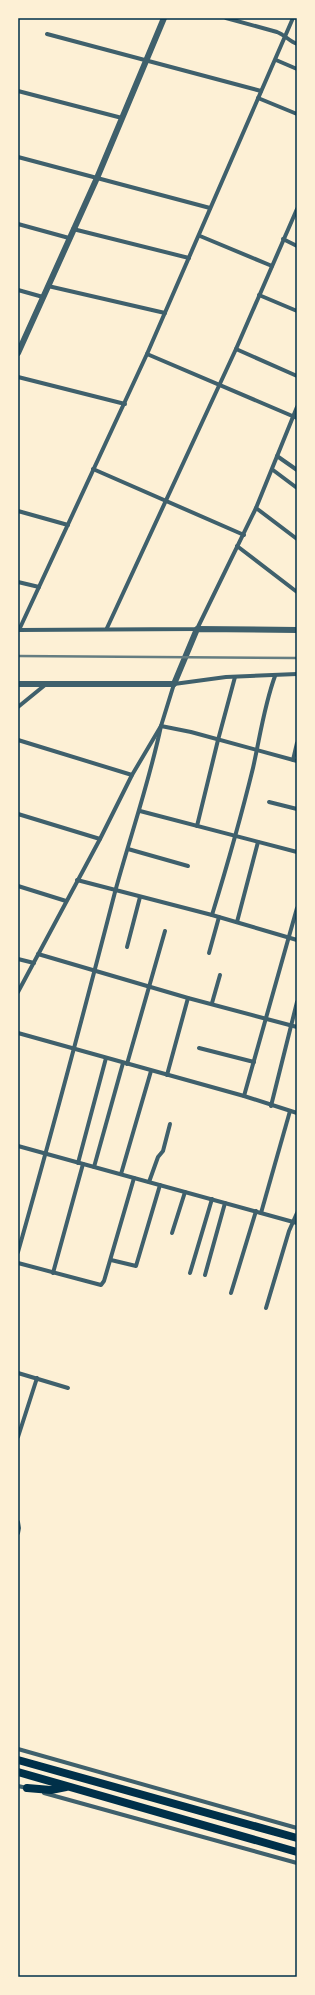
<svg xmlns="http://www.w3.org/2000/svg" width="315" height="1995" font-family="'Titillium Web',sans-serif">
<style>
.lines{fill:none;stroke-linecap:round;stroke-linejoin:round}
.minor{stroke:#3f606c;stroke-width:4}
.tertiary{stroke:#3f606c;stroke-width:6}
.trunk{stroke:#003049;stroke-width:8}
.rail{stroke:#657d81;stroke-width:2.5}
.neatline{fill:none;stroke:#003049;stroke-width:1.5}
</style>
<rect width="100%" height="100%" fill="#fdf0d5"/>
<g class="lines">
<g class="minor">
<path d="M226,18L277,32C285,35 289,41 297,44"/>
<polyline points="47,34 261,91"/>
<polyline points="276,60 297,69"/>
<polyline points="18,91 122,118"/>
<polyline points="258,98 297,114"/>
<polyline points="18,157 210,208"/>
<polyline points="18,224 69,238"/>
<polyline points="73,229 189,258"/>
<polyline points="200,236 272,266"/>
<polyline points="283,239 297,246"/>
<polyline points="48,286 165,313"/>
<polyline points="18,290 43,297"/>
<polyline points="259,295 297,311"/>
<polyline points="236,349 297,376"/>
<polyline points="147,354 297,418"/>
<polyline points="18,377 125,404"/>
<polyline points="277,456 297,470"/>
<polyline points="93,469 244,535"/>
<polyline points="273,470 297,488"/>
<polyline points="256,508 297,539"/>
<polyline points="18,511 68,525"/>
<polyline points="237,546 297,592"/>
<polyline points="18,582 39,587"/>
<polyline points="107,628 236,349 297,209"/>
<polyline points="18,630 197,629 256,508 297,407"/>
<polyline points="19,630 147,354 293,18"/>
<polyline points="18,707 45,685"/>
<polyline points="161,726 191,732 297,761"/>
<polyline points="18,740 132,775"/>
<polyline points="293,760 297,743"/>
<polyline points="269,802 297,809"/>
<polyline points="140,811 297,852"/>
<polyline points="18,814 100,839"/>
<polyline points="197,826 218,740 235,677"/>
<polyline points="128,849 188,866"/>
<polyline points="77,880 212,915 297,940"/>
<polyline points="18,886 66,901"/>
<path d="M212,915C227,866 241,817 253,768C260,737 264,706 275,676"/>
<polyline points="237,922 258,842"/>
<polyline points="127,947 140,897"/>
<polyline points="209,953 219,917"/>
<polyline points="38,954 188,998 297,1027"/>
<polyline points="18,959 34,963"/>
<polyline points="18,992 100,839 132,775 161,726 174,684 226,677 297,674"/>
<polyline points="212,1003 220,975"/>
<polyline points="18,1033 244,1096 297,1113"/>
<polyline points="199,1048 254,1062"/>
<polyline points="127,1064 165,931"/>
<polyline points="167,1075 188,998"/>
<polyline points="244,1096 297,908"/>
<polyline points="271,1106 297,1002"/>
<polyline points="18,1146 297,1223"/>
<polyline points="78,1163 106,1058"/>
<polyline points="94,1167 123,1063"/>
<polyline points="121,1174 151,1071"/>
<polyline points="149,1182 158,1157 163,1151 170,1124"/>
<polyline points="261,1213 290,1111"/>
<polyline points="172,1233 185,1192"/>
<path d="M18,1252C52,1132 84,1012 115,892C130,837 149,783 161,726"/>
<polyline points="111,1260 136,1266 160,1185"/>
<polyline points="18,1263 101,1285 104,1281 134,1178"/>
<polyline points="53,1273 83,1164"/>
<polyline points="190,1273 212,1199"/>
<polyline points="205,1275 225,1203"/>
<polyline points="231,1293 256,1211"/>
<polyline points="266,1308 289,1231 297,1213"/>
<polyline points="18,1373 68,1388"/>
<polyline points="18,1437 37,1378"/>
<polyline points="18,1522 19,1528 18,1533"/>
<polyline points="18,1749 297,1828"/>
<polyline points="18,1786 27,1788"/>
<polyline points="44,1793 297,1863"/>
</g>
<g class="tertiary">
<polyline points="18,353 97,178 164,18"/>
<polyline points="18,684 174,684 197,629 297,630"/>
</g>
<g class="trunk">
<polyline points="18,1760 297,1838"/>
<polyline points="18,1772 297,1852"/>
<polyline points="27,1788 51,1790 66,1787"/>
</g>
<polyline class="rail" points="18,656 297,658"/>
</g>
<rect width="315" height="1995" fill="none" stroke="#fdf0d5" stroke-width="38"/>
<rect x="19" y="19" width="277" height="1957" class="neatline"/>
</svg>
